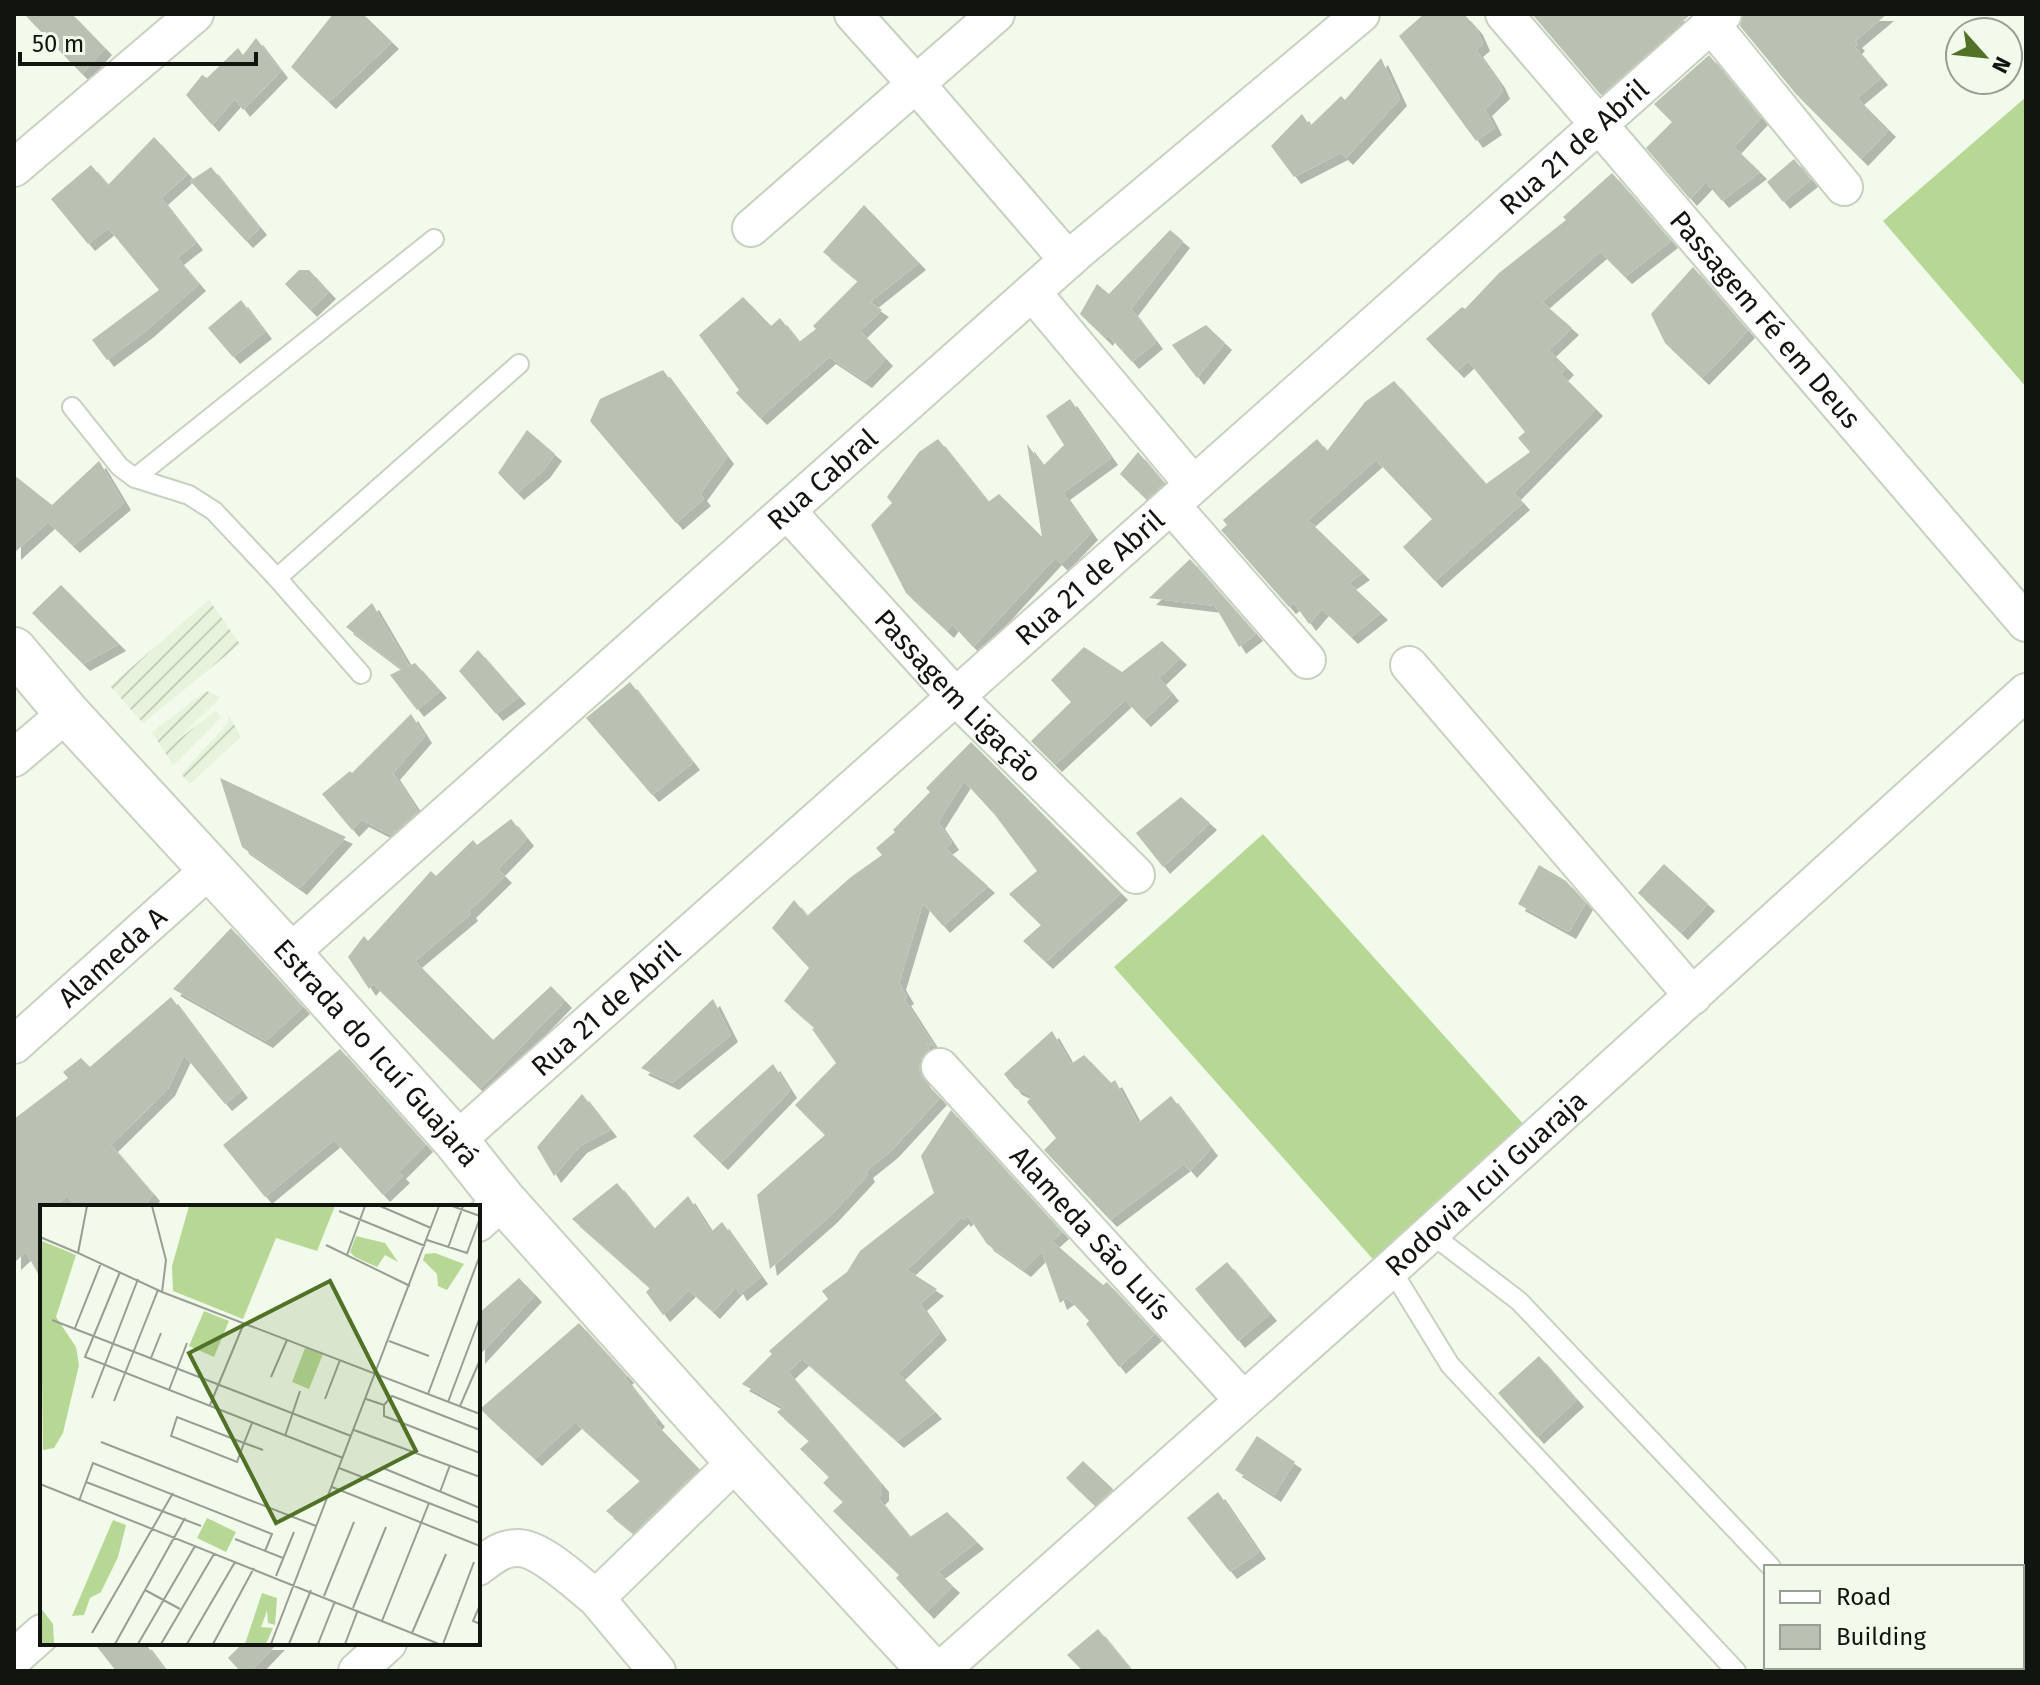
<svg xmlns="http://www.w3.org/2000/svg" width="2040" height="1685" font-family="'Fira Sans',sans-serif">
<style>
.industrial{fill:url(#industrial-furrows)}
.pitch{fill:#b7d895}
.building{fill:#b9c1b2;filter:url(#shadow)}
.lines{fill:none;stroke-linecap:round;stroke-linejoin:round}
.service-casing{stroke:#c8d0c0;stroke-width:22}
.minor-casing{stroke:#c8d0c0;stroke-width:40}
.tertiary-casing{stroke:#c8d0c0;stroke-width:48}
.service{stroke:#fff;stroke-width:18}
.minor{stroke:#fff;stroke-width:36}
.tertiary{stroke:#fff;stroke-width:44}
.labels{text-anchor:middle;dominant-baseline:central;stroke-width:6;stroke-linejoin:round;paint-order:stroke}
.street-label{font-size:28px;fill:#12140f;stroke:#f2faeb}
.inset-road{fill:none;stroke:#989e93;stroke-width:2}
.view{fill:#517127;fill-opacity:0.15;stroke:#517127;stroke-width:4}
.inset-edge{fill:none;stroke:#12140f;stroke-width:4}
</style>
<defs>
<pattern id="industrial-furrows" width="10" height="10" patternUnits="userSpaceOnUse" patternTransform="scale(2)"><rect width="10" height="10" fill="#e7f3dc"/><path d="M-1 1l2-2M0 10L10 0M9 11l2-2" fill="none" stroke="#c5cfbc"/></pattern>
<filter id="shadow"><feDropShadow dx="7" dy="7" stdDeviation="0" flood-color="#0004"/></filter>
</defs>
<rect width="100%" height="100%" fill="#f2faeb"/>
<g class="industrial">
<polygon points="209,600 240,644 143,723 110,686"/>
<polygon points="206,691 221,697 174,743 216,710 221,717 173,765 152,732"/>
<polygon points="229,715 241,737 190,784 181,774 228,723"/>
</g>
<g class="pitch">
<polygon points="2026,97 2026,387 1883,221"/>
<polygon points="1263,834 1527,1128 1378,1265 1114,967"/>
</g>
<g class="building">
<polygon points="24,14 72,14 105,48 82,74"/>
<polygon points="333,14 363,14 392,42 329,102 291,67"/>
<polygon points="1424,14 1464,14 1476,28 1483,44 1476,50 1498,81 1503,92 1485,109 1495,128 1476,141 1399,36"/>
<polygon points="1532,14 1691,14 1601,95"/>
<polygon points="1743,14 1887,14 1855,41 1858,44 1855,47 1881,78 1857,98 1889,130 1861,159 1796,94 1740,26"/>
<polygon points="256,38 281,71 243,110 235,99 212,125 186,95 202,75 207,78 238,48 243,55"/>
<polygon points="1709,55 1761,118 1734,147 1760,172 1722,201 1706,182 1690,199 1646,148 1672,122 1654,104"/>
<polygon points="1381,58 1400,99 1346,158 1341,153 1294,177 1271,146 1302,114 1310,126 1341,96 1345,100"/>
<polygon points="154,137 188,174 161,198 196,243 177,258 199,284 147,330 107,360 92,340 159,290 108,228 88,244 51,199 91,165 108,185"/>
<polygon points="1794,159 1811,180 1783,202 1767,182"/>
<polygon points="211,167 260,228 246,241 190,181"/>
<polygon points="1612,173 1671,241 1625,277 1600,252 1542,302 1572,328 1549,350 1567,368 1561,374 1596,409 1514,493 1523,503 1435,581 1403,547 1432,519 1376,460 1308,520 1363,573 1349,583 1381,613 1351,637 1322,609 1309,624 1294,603 1289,607 1221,530 1227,525 1223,520 1317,439 1327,451 1365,402 1394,381 1486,484 1530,452 1518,438 1525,432 1468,361 1457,371 1426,339 1462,307 1465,309 1499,273 1566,220 1563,217"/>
<polygon points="864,205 919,263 870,302 882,310 860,331 886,359 865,381 829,357 760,418 736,393 739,390 699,335 743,297 771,326 780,318 799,342 816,329 813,326 858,281 823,252"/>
<polygon points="1170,230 1183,241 1131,309 1156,342 1132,362 1108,335 1106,339 1080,314 1097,284 1109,294"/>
<polygon points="1693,267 1748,331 1702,378 1665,343 1651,314"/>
<polygon points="299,270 309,270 329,292 310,310 285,284"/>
<polygon points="241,300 265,332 233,357 208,328"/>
<polygon points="1206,325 1225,343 1197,378 1172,345"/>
<polygon points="663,370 727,457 700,494 704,499 676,523 590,421 600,399"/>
<polygon points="1070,399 1111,458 1063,493 1091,533 1061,564 1055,558 973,647 952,624 947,631 906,593 871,525 892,503 887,497 919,452 938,439 988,502 999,494 1042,537 1027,444 1043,466 1064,445 1046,416"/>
<polygon points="527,430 555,454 543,471 517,493 498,473"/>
<polygon points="1138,452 1164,483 1146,499 1120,474"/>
<polygon points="99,461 124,503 73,546 48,522 14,553 14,475 52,505"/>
<polygon points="1190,559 1256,634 1239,647 1215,606 1149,598"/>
<polygon points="61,585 119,644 83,664 32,613"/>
<polygon points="372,603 409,666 415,663 440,691 417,710 390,675 402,669 346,627"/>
<polygon points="1162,641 1180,658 1159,678 1172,694 1144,720 1125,700 1055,765 1031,741 1071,702 1051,680 1084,647 1122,672"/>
<polygon points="478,650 519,697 496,714 459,671"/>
<polygon points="630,682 693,763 652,795 586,718"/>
<polygon points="411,714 425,736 393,773 418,811 391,835 362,820 352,830 322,794 350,771 352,773"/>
<polygon points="971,742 1121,893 1046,962 1023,941 1041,925 1009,894 1037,871 995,815 964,781 938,822 952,843 945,848 988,886 943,926 923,903 899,983 907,997 904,999 935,1047 926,1043 930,1049 920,1060 919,1071 924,1081 940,1098 891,1151 866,1171 868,1175 831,1215 770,1269 757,1195 825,1135 795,1105 836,1063 812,1029 815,1028 784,1001 809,968 772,928 794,900 807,916 851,877 882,855 876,848 895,832 893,830 930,792 926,788"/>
<polygon points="220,778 346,837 300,888 242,847"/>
<polygon points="1181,797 1210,823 1163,867 1136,833"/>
<polygon points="511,819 527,839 498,869 505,876 469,911 471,914 415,961 493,1040 551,986 565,1001 480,1089 373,984 369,989 348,957 364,936 368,941 431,871 436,876 473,840 477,845"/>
<polygon points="1664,864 1708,904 1681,933 1638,893"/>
<polygon points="1539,865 1566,881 1586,903 1569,932 1518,904"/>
<polygon points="231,928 303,1007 266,1041 173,989"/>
<polygon points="171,997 241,1091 225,1104 184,1055 168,1089 111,1145 153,1194 144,1207 79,1207 67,1196 53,1207 42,1207 42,1281 26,1252 14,1263 14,1119 68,1078 63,1072 81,1058 90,1067"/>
<polygon points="713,999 731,1035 672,1083 641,1068"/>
<polygon points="1052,1031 1071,1064 1084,1055 1111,1083 1115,1080 1138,1123 1171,1096 1211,1149 1190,1171 1184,1164 1110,1220 1044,1150 1056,1138 1027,1102 1032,1096 1015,1088 1004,1074"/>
<polygon points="340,1049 426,1145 399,1172 403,1176 383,1195 334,1140 265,1197 223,1145"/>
<polygon points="773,1064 790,1091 721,1163 693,1136"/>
<polygon points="582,1094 610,1130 580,1146 554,1176 537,1147"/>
<polygon points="951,1110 1062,1232 1052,1241 1103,1285 1107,1282 1155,1334 1119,1367 1086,1324 1089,1321 1073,1303 1067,1298 1060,1303 1042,1252 1024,1270 987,1244 968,1216 964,1220 962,1217 907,1270 937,1289 920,1304 940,1333 898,1373 935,1412 897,1441 802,1359 788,1372 882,1485 882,1494 878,1498 910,1537 947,1512 977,1542 938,1572 953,1586 927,1612 896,1578 899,1575 833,1511 843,1502 823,1483 829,1477 800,1449 809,1441 777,1412 783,1407 742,1384 772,1354 769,1351 828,1299 822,1291 847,1272 860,1251 934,1193 921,1156"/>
<polygon points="617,1183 654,1229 688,1196 711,1232 722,1222 761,1277 740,1294 736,1287 713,1312 689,1290 663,1315 646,1292 650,1288 572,1219"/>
<polygon points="1227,1262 1270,1314 1238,1341 1195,1289"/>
<polygon points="519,1278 535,1295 478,1357 478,1314"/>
<polygon points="579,1323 627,1376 625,1378 658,1420 655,1423 699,1469 633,1533 606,1511 640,1481 575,1422 535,1459 480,1409"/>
<polygon points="1539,1356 1577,1400 1537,1437 1498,1393"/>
<polygon points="1257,1436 1295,1462 1274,1495 1235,1470"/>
<polygon points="1083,1461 1113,1489 1094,1505 1066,1478"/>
<polygon points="1218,1492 1259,1552 1230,1572 1187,1518"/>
<polygon points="1098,1629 1132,1671 1083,1671 1067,1655"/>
<polygon points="94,1643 145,1643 166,1671 116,1671"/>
<polygon points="243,1643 278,1643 251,1671 240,1671 228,1658"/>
</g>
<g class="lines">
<g class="service-casing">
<g id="service">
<polyline points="72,407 120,467 135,478 189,495 214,511 277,578 361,674"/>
<polyline points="135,478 434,239"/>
<polyline points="277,578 519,364"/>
<polyline points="1430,1233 1519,1301 1771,1567"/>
<polyline points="1391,1269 1450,1365 1736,1671"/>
<polyline points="1866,1667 1870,1671"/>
</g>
</g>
<g class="minor-casing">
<g id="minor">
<polyline points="853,14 917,85 1068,260"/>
<path id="s1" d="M1504,14L2026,623"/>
<polyline points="1711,24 1844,187"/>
<polyline points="14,168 195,14"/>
<polyline points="751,228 996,14"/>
<polyline points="1032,292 1193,484"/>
<polyline points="1171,505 1307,660"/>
<path id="s2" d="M787,511L956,697L1136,875"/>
<polyline points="1409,665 1693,996"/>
<polyline points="14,758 67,713"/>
<path id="s3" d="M289,954L1077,252L1361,14"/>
<path id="s4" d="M14,1045L210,869"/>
<path id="s5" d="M940,1067L1243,1400"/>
<path id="s6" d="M456,1141L1723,14"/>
<polyline points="478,1223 503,1200"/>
<path d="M478,1567C490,1558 501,1548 517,1548C540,1547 578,1584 596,1598L737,1461"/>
<polyline points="596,1598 657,1671"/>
<polyline points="14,1658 42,1633"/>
<polyline points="357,1671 388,1643"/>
<path id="s7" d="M940,1671L1391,1269L2026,692"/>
</g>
</g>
<g class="tertiary-casing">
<g id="tertiary">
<path id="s8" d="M14,650L67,713L289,954L456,1141L503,1200L737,1461L931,1671"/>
</g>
</g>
<use href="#service" class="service"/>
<use href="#minor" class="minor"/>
<use href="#tertiary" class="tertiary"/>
</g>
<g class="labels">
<g class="street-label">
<text stroke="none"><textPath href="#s6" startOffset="1496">Rua 21 de Abril</textPath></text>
<text stroke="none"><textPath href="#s1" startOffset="402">Passagem Fé em Deus</textPath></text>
<text stroke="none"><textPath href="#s3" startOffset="714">Rua Cabral</textPath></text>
<text stroke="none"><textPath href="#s6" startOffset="848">Rua 21 de Abril</textPath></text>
<text stroke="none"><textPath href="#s2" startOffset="252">Passagem Ligação</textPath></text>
<text stroke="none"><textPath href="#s4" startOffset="132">Alameda A</textPath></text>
<text stroke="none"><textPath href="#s6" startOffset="200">Rua 21 de Abril</textPath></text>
<text stroke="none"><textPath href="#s8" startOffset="542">Estrada do Icuí Guajará</textPath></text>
<text stroke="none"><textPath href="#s7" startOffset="732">Rodovia Icui Guaraja</textPath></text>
<text stroke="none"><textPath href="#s5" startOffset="224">Alameda São Luís</textPath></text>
</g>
</g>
<g transform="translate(40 1205)">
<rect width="440" height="440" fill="#f2faeb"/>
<path d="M149,1H295L277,46L236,33L203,114L133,86L132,61ZM316,31L345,38L358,57L345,50L337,62L315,52L310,47ZM0,35L36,50L16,112L36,142L39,160L23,228L14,243L3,245ZM395,48L424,59L407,85L398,81L397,69L383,55L385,49ZM73,315L86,320L78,352L61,387L50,393L44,410L32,411ZM222,388L237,393L235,420L228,418L227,406L221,422L233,423L226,439H205Z" fill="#b7d895"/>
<path d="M0,402L13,419L14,439H0Z" fill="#b7d895"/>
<path d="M164,106L189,116L174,152L149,141ZM265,143L283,149L269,184L252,177ZM167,313L196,327L186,347L157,333Z" fill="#b7d895"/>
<path class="inset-road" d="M47,1L38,48L122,87L440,209M112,1L126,55L122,87M340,1L391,23M412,1L440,11M299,6L385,41M0,32L38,48M387,35L427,48L440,13M286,40L370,81M408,43L423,1M307,50L325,1M80,67L45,152L303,253M12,115L311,231M35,123L61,58M349,136L389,151M111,153L121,128M231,172L247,135M129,185L147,138M388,189L440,50M52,193L98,74M285,194L300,155M326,194L344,200V211L440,248M74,196L118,85M408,197L440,112M170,200L204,118M344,200L352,191L440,225M420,201L440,155M212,218L204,238L197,257L131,231L137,212L204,238L223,245M314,225L440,272M245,231L260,186M61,237L276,321M299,263L440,318M343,263L440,303M46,277L161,321M0,279L399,439M292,282L440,341M400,287L410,260M39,296L53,258L232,329L225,346M195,334L243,353M236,371L254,327M105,385L140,404M284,391L314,317M440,400L433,416L440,419M313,403L346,322M342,416L389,298M52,428L133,288M372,428L406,349M75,439L145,313M98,439L155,341M121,439L174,349M147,439L195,357M173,439L214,363M231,439L399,1M249,439L271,385M278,439L295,396M305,439L318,405M403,439L434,357"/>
<path class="view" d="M290,76L376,246L236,318L149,148Z"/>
<rect width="440" height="440" class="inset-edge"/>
</g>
<rect width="2040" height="1685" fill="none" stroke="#12140f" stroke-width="32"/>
<rect x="1764" y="1565" width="260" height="104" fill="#f2faeb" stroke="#989e93" stroke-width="2"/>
<rect x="1780" y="1591" width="40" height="12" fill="#ffffff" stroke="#989e93" stroke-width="2"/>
<text x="1836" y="1605" font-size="24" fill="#12140f">Road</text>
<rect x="1780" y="1625" width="40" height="24" fill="#b9c1b2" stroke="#989e93" stroke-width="2"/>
<text x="1836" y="1645" font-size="24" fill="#12140f">Building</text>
<g transform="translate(1984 56) rotate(117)"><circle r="38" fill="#f2faeb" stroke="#989e93" stroke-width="2"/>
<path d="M0-6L14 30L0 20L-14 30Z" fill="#517127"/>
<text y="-12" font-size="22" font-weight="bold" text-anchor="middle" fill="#12140f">N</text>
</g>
<path d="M20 52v12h236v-12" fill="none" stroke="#12140f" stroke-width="4"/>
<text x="32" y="52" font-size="24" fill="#12140f" stroke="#f2faeb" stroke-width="6" paint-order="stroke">50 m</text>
</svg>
